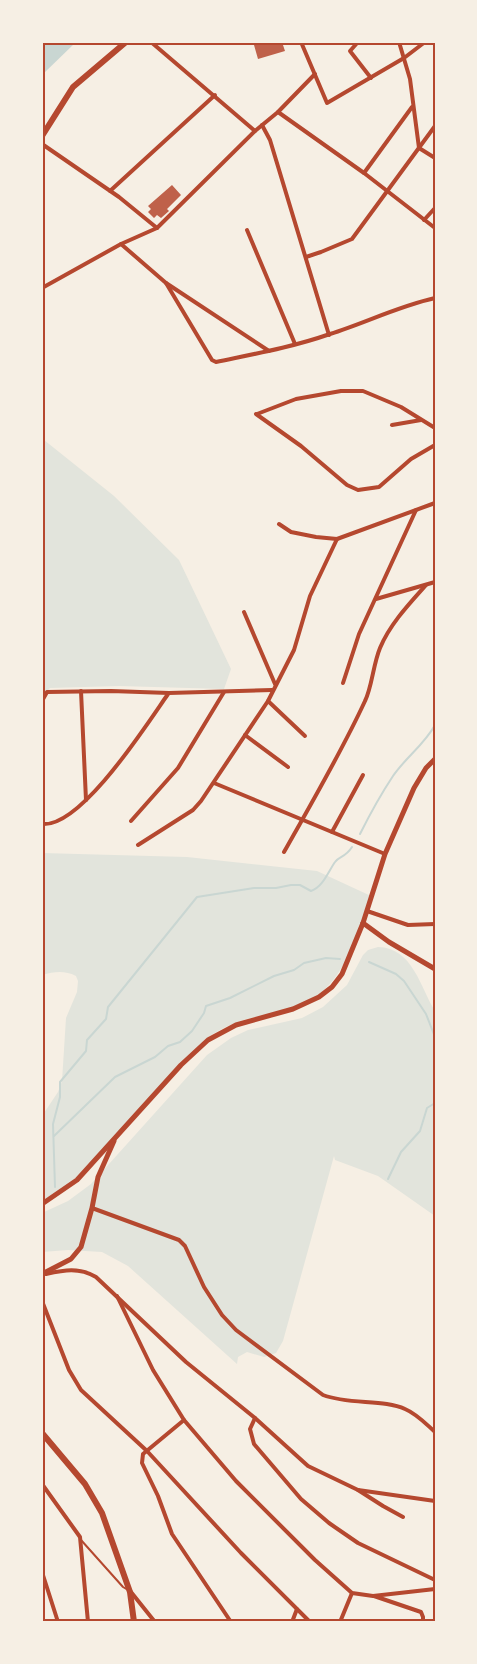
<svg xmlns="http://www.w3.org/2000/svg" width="477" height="1664" font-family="'Varela Round',sans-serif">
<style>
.green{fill:#e2e4dc}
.water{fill:#c9d6d2}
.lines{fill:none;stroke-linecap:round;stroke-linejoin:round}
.stream{stroke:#c9d6d2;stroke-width:2}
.building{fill:#bf614a}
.service{stroke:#b5482f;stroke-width:2}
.minor{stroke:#b5482f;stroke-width:4}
.tertiary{stroke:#b5482f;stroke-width:5}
.secondary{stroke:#b5482f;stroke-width:6}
.neatline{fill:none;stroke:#b5482f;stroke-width:2}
</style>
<rect width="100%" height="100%" fill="#f6efe4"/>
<g class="green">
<polygon points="44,440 114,496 179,560 231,669 224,689 119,686 50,688 42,696 42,457"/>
<path d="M42,853L187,857L317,871L371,896C353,942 343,995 289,1009C255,1018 238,1017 207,1038L97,1159L63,1190L42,1200V1116L58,1092L62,1081L66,1018L77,992L78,981L76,976C64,970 54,972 42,975Z"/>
<path d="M378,947C413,948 420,987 435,1011V1216L378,1176L335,1160L334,1156L283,1341L276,1353L264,1357L247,1352L238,1357L237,1364L128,1266L102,1252L68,1250L42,1252V1213L68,1201L91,1184L207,1055L231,1038L248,1030L302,1018L323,1007L347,985L363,955L368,950Z"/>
</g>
<polygon class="water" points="42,42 76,42 42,75"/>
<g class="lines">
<g class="stream">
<path d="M360,834C370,814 381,794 393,776C406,757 424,745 435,725"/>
<polyline points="369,962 396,974 404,981 426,1014 435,1037"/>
<polyline points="54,1136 115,1077 155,1057 168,1046 180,1042 192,1031 204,1013 206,1006 230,998 274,976 294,970 304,963 326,958 340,959"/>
<polyline points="388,1179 401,1152 420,1131 427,1108 435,1103"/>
<path d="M55,1187L53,1124L60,1097V1082L86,1051L87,1040L106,1019L108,1007L197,897L254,888H276L291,885H300L311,891C323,887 328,872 335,862C339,856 345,858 352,847"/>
</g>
</g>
<g class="building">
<polygon points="256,42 282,42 285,51 258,59 254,45 257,44"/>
<polygon points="172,185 181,195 167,209 169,211 161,218 157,215 154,218 148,212 151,209 148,206"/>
</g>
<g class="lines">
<polyline class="service" points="81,1540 123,1587 128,1590"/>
<g class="minor">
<polyline points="151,42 255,131"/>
<polyline points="301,42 327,103 404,58 425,42"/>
<polyline points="358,42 350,51 371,78"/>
<polyline points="399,42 410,79 419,148"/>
<polyline points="278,112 364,173 435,228"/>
<polyline points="262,125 270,140 329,335"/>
<polyline points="42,144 119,197 157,228"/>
<polyline points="419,148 435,158"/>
<polyline points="364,173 412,107"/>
<polyline points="110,191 215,95"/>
<polyline points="424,220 435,208"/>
<polyline points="247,230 295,344"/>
<polyline points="121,244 166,283 269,351"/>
<polyline points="306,257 321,252 352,239 435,126"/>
<path d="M166,283L212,360L216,362C254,354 293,347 330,334C365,323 399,306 435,298"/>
<polyline points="42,288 121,244 157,228 255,131 278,112 315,74"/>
<polyline points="256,414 301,446 347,485 358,490 379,487 411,459 435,445"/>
<polyline points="257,414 296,399 341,391 363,391 401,407 435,428"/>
<polyline points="392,425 421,420"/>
<polyline points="279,524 291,532 316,537 337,539 435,503"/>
<polyline points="376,599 435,582"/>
<polyline points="244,612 275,684"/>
<polyline points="343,683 359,634 416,510"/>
<polyline points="81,691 86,800"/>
<polyline points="42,701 47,692 111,691 169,693 272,690"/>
<polyline points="268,701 305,736"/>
<polyline points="245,735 288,767"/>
<polyline points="214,783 385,854"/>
<polyline points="131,821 178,768 224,692"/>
<path d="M42,824C81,828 147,724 168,694"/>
<polyline points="332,832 363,775"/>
<polyline points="138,845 193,810 201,801 268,701 294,650 310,596 337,539"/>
<path d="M284,852C312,802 341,753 365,701C372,687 373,665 380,648C390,624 409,604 426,585"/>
<polyline points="367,911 408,925 435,924"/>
<path d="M92,1208L179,1240L185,1246L204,1287L222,1315L236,1330L323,1395C349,1405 384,1399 405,1409C417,1414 426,1424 435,1432"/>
<path d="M46,1274C64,1270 79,1267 96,1277L186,1362L255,1418L308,1466L358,1490L383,1506L403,1517"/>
<polyline points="117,1296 153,1370 184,1420 236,1481 315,1560 352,1593 373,1596 435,1589"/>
<polyline points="42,1301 69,1370 81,1390 147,1451 241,1553 310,1622"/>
<polyline points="255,1418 250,1429 254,1444 301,1499 329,1523 358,1543 435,1580"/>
<polyline points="184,1420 143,1454 142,1463 158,1496 172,1534 231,1622"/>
<polyline points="42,1484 80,1537 88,1622"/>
<polyline points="358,1490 435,1501"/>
<polyline points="42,1572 58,1622"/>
<polyline points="131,1592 155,1622"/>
<polyline points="374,1596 421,1612 423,1617 423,1622"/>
<polyline points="292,1622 297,1609"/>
<polyline points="340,1622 352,1593"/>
</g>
<g class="tertiary">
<polyline points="363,923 389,942 435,969"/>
<polyline points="42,1204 77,1180 181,1065 208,1040 236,1025 293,1009 319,997 332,987 342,974 363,923 385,854 414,788 426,768 435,759"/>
<polyline points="42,1274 71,1259 81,1247 92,1208 98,1177 114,1141"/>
</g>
<g class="secondary">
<polyline points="42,136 73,87 126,42"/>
<polyline points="42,1433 85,1484 102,1513 130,1592 134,1622"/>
</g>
</g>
<rect width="477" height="1664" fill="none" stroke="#f6efe4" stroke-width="87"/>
<rect x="44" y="44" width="390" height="1576" class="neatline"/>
</svg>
